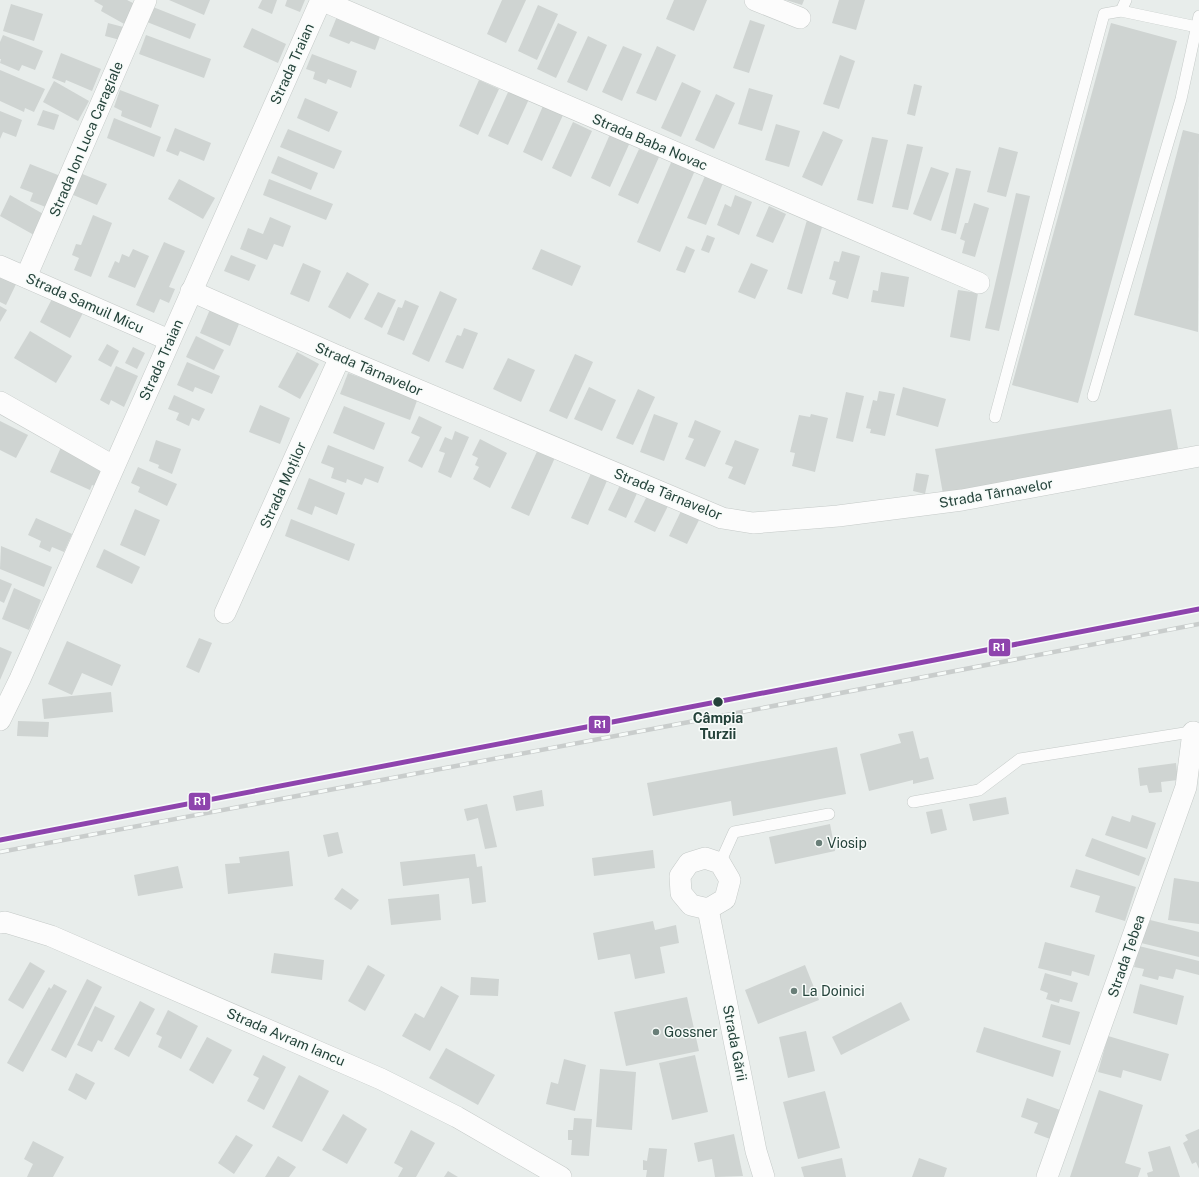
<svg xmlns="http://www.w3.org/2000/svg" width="1199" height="1177" font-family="'Public Sans',sans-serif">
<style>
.building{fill:#cfd4d2}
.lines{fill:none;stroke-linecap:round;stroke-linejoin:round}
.service-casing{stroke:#c5cac8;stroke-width:12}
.minor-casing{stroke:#c5cac8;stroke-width:22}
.service{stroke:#fcfcfc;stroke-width:11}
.minor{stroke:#fcfcfc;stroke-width:21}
.rail-casing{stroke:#c9cdcc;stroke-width:4.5}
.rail{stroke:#f7fbf9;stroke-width:3;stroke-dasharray:9;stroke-linecap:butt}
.rail-1-casing{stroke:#f7fbf9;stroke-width:8}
.rail-1{stroke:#8e44ad;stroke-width:5}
.stop-dot{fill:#24423a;stroke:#f7fbf9;stroke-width:1.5}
.poi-dot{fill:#697e78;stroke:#f7fbf9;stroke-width:1.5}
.labels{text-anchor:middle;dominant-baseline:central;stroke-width:3;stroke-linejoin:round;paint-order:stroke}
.street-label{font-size:14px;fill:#24423a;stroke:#f7fbf9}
.stop-label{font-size:14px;font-weight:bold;fill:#24423a;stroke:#f7fbf9}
.poi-label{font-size:14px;fill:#24423a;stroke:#f7fbf9;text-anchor:start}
.line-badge{stroke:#f7fbf9;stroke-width:1.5}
.badge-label{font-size:11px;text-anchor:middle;font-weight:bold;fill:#fff}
</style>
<rect width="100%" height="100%" fill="#e8edeb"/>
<g class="building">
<polygon points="95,0 127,0 137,5 126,25 101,11 103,6 94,1"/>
<polygon points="169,0 210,0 204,15"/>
<polygon points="262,0 277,0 272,14 258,8"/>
<polygon points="287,0 305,0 300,12 285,6"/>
<polygon points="502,0 526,0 506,43 487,34"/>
<polygon points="674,0 707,0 694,31 666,19"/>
<polygon points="786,0 804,0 802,5"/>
<polygon points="839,0 865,0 856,30 832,23"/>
<polygon points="11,4 43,14 34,41 3,31"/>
<polygon points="538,5 558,14 537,60 518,51"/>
<polygon points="153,7 196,24 190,39 147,22"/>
<polygon points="338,14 382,31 375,50 351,41 349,44 329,36"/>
<polygon points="750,20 765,25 749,73 733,68"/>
<polygon points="108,23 127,28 124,41 105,36"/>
<polygon points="558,23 577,32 556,78 537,69"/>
<polygon points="1111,23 1177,41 1078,403 1012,385"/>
<polygon points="252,28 286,44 278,63 243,47"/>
<polygon points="3,35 43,51 35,70 22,65 19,71 0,63 1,59 0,59 0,42"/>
<polygon points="146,35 211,59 204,78 139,54"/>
<polygon points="588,36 607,45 587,91 567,82"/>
<polygon points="623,46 642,54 622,101 602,92"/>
<polygon points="657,46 676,55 656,101 636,93"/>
<polygon points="61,53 101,69 92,91 66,80 65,83 52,78"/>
<polygon points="312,54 357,71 351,88 328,79 326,84 313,79 315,72 306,69"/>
<polygon points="840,55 855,61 839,109 823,104"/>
<polygon points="0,70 45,89 34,112 25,108 24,112 0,101"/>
<polygon points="479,80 499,89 478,135 459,126"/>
<polygon points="54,81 89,101 78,121 43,102"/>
<polygon points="682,82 701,91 681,137 661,128"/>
<polygon points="914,84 922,86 915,116 907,114"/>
<polygon points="749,88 773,95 762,131 738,124"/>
<polygon points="120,90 159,105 151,128 121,116 122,111 114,107"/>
<polygon points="509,90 529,99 508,145 488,136"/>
<polygon points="716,94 735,103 714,149 695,140"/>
<polygon points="305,98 338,112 329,132 297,118"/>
<polygon points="543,106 563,115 542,161 523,152"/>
<polygon points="43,110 59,115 54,130 37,125"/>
<polygon points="0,111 22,120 16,137 3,132 0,139"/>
<polygon points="114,118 161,137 154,157 107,138"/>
<polygon points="573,122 592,131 571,177 552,168"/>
<polygon points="776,124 800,131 789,167 765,160"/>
<polygon points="175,128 211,143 204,161 180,151 178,156 166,151"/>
<polygon points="288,129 342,151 334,169 280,147"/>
<polygon points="1183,130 1199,134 1198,332 1134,315"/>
<polygon points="823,131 843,140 822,186 802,177"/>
<polygon points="611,132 631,140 610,187 591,178"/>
<polygon points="872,137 888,140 873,204 857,200"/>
<polygon points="907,144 923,147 908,210 892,207"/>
<polygon points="999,147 1018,152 1006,197 987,192"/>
<polygon points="639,149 659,157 638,204 618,195"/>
<polygon points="278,156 318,173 311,190 271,173"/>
<polygon points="673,158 696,168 660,252 637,242"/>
<polygon points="30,164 63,177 51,209 30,201 33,193 20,188"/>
<polygon points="931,167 949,173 931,221 913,214"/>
<polygon points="956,168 971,171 956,234 941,230"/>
<polygon points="80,173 107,184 97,205 71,194"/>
<polygon points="705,176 723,183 706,225 687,218"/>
<polygon points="179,179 215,198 203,219 168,199"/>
<polygon points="269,179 333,204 326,220 263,195"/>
<polygon points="1016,193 1030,196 999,331 985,328"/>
<polygon points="10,195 45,215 34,235 0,216"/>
<polygon points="735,195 752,202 739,235 717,225 725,204 731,207"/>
<polygon points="974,203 989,208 975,257 962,253 965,241 960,239 965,223 968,223"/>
<polygon points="769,206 786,214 773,243 756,236"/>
<polygon points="93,215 112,223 91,277 74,270 79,258 72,255 76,244 81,245"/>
<polygon points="270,217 291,226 283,247 274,244 267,260 240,249 248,228 263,234"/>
<polygon points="807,220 823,224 802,294 787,289"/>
<polygon points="707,235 715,238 709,253 701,250"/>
<polygon points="164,242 185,251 169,287 175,289 169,303 160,299 154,313 136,305"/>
<polygon points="686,246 695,250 685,273 676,270"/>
<polygon points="133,249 149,256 135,288 108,277 115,261 119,263 122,254 129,257"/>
<polygon points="541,249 581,266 572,286 532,269"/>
<polygon points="842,251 860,256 848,299 832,294 836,281 829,279 834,261 839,262"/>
<polygon points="231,255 256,265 249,281 224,271"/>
<polygon points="303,263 321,271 309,302 290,294"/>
<polygon points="751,263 768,270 755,299 738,292"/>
<polygon points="0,269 19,278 6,305 0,302"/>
<polygon points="347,272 369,284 350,319 328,307"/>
<polygon points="881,272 909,277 904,307 871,302 873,290 878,291"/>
<polygon points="958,290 978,293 970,341 950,337"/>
<polygon points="440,291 457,299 429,362 412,354"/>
<polygon points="378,292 396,300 382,328 364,319"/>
<polygon points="55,293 85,309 70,338 40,322"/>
<polygon points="405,300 419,306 404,341 387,334 398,307 402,308"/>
<polygon points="0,306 7,310 0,322"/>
<polygon points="211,307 241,319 230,346 200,333"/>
<polygon points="464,328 478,333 463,369 445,362 457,335 461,336"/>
<polygon points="30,331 72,356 56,383 14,358"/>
<polygon points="196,336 224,350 214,370 186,357"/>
<polygon points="107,344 119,351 111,367 98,360"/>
<polygon points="133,347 145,353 137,369 125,363"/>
<polygon points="297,352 319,364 300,399 278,387"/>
<polygon points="575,354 593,362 567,419 549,411"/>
<polygon points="508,358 535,370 521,402 493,389"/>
<polygon points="187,362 220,376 212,394 195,387 193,392 177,385"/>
<polygon points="116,366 138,376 124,407 111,400 109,405 100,400"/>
<polygon points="348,373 418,398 410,420 340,394"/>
<polygon points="589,387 616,400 602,431 574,419"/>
<polygon points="903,387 946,399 938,427 896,415"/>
<polygon points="638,389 655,397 633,445 616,438"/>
<polygon points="879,391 895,394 885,436 870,433 871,429 866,428 873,400 877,401"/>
<polygon points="846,392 864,396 853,442 836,438"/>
<polygon points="174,395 205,409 199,421 192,418 189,426 176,420 179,413 168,409"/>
<polygon points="260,405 290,418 280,444 249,432"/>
<polygon points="344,406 385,423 374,450 333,433"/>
<polygon points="1171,409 1179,454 943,494 935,449"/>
<polygon points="654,414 678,423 664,461 640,452"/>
<polygon points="811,414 828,418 815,472 792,466 795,453 790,452 799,415 810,417"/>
<polygon points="419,416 442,427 422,468 408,461 420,437 411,433"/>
<polygon points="695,420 721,431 705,467 685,459 694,439 688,437"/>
<polygon points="0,421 28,435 16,458 0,450"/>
<polygon points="455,431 469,437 451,478 438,472 445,453 439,451 445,437 452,440"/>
<polygon points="480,439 507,453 490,488 473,479 479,467 475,465 478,458 472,455"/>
<polygon points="156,440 181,449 172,474 158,468 159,465 149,461"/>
<polygon points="735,440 759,449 745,485 728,478 733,467 725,464"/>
<polygon points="62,445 107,465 97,487 92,485 90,490 50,472"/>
<polygon points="328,445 384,467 378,483 365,478 362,485 347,479 346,483 331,478 334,468 321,463"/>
<polygon points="540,445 557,453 529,516 511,508"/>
<polygon points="138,467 177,484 167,506 138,492 140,487 131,483"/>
<polygon points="593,469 609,476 588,525 571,518"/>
<polygon points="916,473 929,475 925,494 913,491"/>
<polygon points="309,478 345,493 337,515 315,506 312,515 297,509"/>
<polygon points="621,483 638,491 626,518 608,510"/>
<polygon points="649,492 670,502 655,532 634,522"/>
<polygon points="135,509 160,520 145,556 120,545"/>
<polygon points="682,509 700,518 687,544 669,536"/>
<polygon points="36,518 72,534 64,552 52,547 50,552 39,547 41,541 28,535"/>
<polygon points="291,519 355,544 349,561 285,536"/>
<polygon points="1,546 52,567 44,587 0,569"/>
<polygon points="104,549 140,567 132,584 96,567"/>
<polygon points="0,579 12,584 4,603 0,601"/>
<polygon points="14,588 41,600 29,630 2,619"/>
<polygon points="199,638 212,643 199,673 186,667"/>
<polygon points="67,641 121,665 112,686 82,673 72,695 48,684"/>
<polygon points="0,647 12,652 0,680"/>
<polygon points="111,692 113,712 44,719 42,699"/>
<polygon points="18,721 49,722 48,737 17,736"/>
<polygon points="913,731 920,759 928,757 934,779 913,784 913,780 869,791 860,754 901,743 898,734"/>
<polygon points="837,747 846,794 733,816 731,801 653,816 647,783"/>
<polygon points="1176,763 1178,780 1161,782 1162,792 1149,793 1147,785 1140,786 1138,768"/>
<polygon points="542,790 544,806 516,811 513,796"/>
<polygon points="1006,797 1009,814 973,821 969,804"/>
<polygon points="487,804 497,847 485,849 478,818 467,821 464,809"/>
<polygon points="942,809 947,830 931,834 926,812"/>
<polygon points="1132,815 1156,823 1147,849 1105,835 1112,816 1130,822"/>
<polygon points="830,824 835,851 775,864 769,837"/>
<polygon points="338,832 343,853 328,857 323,835"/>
<polygon points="1092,838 1146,858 1139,876 1085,856"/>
<polygon points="653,850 655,868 594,876 592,858"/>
<polygon points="289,851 293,886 228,894 225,864 240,863 239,857"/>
<polygon points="475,854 477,867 482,866 486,902 472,904 469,878 403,886 400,862"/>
<polygon points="178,866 183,888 138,896 134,875"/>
<polygon points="1076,869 1136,887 1125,921 1095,912 1100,896 1070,887"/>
<polygon points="1174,878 1199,882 1199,924 1168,920"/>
<polygon points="342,888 359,900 351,910 334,899"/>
<polygon points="439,894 441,920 391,925 388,899"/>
<polygon points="1146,919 1199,932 1199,957 1141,943"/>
<polygon points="653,921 655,930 676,925 679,943 660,947 665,973 635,979 630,954 598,960 593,933"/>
<polygon points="1045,942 1095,955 1089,976 1072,971 1071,976 1038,968"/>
<polygon points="1139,946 1199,961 1199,975 1176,969 1173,979 1159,976 1158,980 1142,976 1144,969 1134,967"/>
<polygon points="274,953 324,960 322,980 271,973"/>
<polygon points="30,962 45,971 23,1009 8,1000"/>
<polygon points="368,965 385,975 365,1011 348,1001"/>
<polygon points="805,965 819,1000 758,1024 745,990"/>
<polygon points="1045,973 1078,983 1072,1002 1060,999 1059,1003 1046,999 1048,993 1040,990"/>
<polygon points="471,977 499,979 498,996 470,995"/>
<polygon points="87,979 102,987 66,1058 51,1050"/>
<polygon points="54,984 67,991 23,1072 7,1063 49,987 51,989"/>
<polygon points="1140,984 1184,996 1177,1025 1133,1013"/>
<polygon points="441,986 459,996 430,1051 402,1036 415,1013 424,1018"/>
<polygon points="687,997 699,1051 626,1066 614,1012"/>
<polygon points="140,1001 155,1009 129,1057 114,1049"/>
<polygon points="901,1002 910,1020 841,1055 832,1037"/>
<polygon points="1051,1004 1080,1012 1070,1045 1042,1037"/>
<polygon points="95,1006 115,1016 102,1042 98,1040 92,1052 77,1045"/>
<polygon points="168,1010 198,1026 181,1059 158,1047 162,1037 156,1034"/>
<polygon points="984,1027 1061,1051 1053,1077 976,1052"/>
<polygon points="806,1031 815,1071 788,1078 779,1037"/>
<polygon points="1108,1036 1169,1054 1161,1081 1123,1070 1121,1078 1098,1072"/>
<polygon points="207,1037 232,1050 213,1084 189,1070"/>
<polygon points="446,1048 495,1075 478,1105 429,1078"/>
<polygon points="263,1055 286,1067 264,1110 247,1101 259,1078 253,1075"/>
<polygon points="695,1055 708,1112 672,1120 659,1063"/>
<polygon points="564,1059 586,1065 575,1111 546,1104 551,1082 558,1084"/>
<polygon points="600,1069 636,1072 632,1130 596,1127"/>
<polygon points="76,1073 95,1083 86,1100 68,1090"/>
<polygon points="299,1075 329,1091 302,1142 272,1127"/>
<polygon points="1099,1090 1143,1105 1125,1163 1141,1168 1138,1177 1070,1177"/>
<polygon points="825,1091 840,1148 798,1159 783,1102"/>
<polygon points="1027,1098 1060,1110 1050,1139 1034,1133 1038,1123 1021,1117"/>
<polygon points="343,1114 367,1129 347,1164 322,1150"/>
<polygon points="574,1118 592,1119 589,1156 571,1155 572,1140 568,1140 568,1130 573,1130"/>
<polygon points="1199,1129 1199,1169 1196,1162 1192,1164 1183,1143 1188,1140 1185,1135"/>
<polygon points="411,1130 435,1143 416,1177 398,1177 403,1168 394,1163"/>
<polygon points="734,1134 743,1176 715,1177 712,1159 698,1162 694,1143"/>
<polygon points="236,1135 253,1145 234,1174 218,1163"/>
<polygon points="33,1141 64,1157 53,1177 27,1177 33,1164 24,1159"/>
<polygon points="1170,1146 1180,1177 1148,1177 1147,1173 1153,1171 1148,1152"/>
<polygon points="649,1148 667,1149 664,1177 646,1177 647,1170 643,1170 643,1160 647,1161"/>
<polygon points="278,1156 296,1167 289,1177 265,1177"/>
<polygon points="842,1158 846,1177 804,1177 801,1167"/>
<polygon points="919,1158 947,1168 944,1177 912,1177"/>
<polygon points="448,1171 458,1177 444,1177"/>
</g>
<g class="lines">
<g class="service-casing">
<g id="service">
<polyline points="1121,11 1126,0"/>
<polyline points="1093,396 1181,99 1199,16"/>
<polyline points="995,417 1104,14 1121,11 1197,27"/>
<polyline points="913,802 979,790 1020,759 1197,731"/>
<polyline points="720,863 734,832 829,814"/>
</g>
</g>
<g class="minor-casing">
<g id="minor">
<polyline points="321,0 979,283"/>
<polyline points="755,0 800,18"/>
<polyline points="0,266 169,340"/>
<polyline points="26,277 146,0"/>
<polyline points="191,291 340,357 722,518 753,523 838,516 962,500 1199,456"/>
<polyline points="0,402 113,466"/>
<polyline points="225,613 340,357"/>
<polyline points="0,720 20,679 321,0"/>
<polygon points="705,858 720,863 730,880 725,899 708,909 691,905 681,893 680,876 689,863"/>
<polyline points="708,909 756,1151 764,1177"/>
<polyline points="0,923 5,922 51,936 381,1079 457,1117 561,1177"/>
<polyline points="1047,1177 1186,787 1193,732"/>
</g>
</g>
<use href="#service" class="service"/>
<use href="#minor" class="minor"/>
<g class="rail-casing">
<g id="rail">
<polyline points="0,840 1199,609"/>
<polyline points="0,852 721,716 1199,624"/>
</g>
</g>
<use href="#rail" class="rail"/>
<g class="rail-1-casing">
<polyline id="rail-1" points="0,840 1199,609"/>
</g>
<use href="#rail-1" class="rail-1"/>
</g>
<circle class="stop-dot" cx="718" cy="702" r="5.5"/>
<g class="poi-dot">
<circle cx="819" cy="843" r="4"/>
<circle cx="794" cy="991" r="4"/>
<circle cx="656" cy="1032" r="4"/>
</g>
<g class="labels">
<g class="street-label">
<text transform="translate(292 64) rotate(-66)">Strada Traian</text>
<text transform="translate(86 139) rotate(-67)">Strada Ion Luca Caragiale</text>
<text transform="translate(650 142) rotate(23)">Strada Baba Novac</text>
<text transform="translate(85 303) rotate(24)">Strada Samuil Micu</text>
<text transform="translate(161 360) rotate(-66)">Strada Traian</text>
<text transform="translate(369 369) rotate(23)">Strada Târnavelor</text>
<text transform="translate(283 485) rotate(-66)">Strada Moților</text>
<text transform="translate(996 493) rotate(-10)">Strada Târnavelor</text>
<text transform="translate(668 494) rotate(22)">Strada Târnavelor</text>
<text transform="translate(1126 956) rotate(-71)">Strada Țebea</text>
<text transform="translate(286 1037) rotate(23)">Strada Avram Iancu</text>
<text transform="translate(735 1043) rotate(79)">Strada Gării</text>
</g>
<g class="stop-label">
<text x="718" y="718">Câmpia<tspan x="718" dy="16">Turzii</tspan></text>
</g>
<g class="poi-label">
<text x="827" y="843">Viosip</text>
<text x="802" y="991">La Doinici</text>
<text x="664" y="1032">Gossner</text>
</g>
</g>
<g class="line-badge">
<rect x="988" y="638" width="23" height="19" rx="4" fill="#8e44ad"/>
<rect x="588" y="715" width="23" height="19" rx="4" fill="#8e44ad"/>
<rect x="188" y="792" width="23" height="19" rx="4" fill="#8e44ad"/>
</g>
<g class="badge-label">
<text x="999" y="651">R1</text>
<text x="600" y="728">R1</text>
<text x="200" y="805">R1</text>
</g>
</svg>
